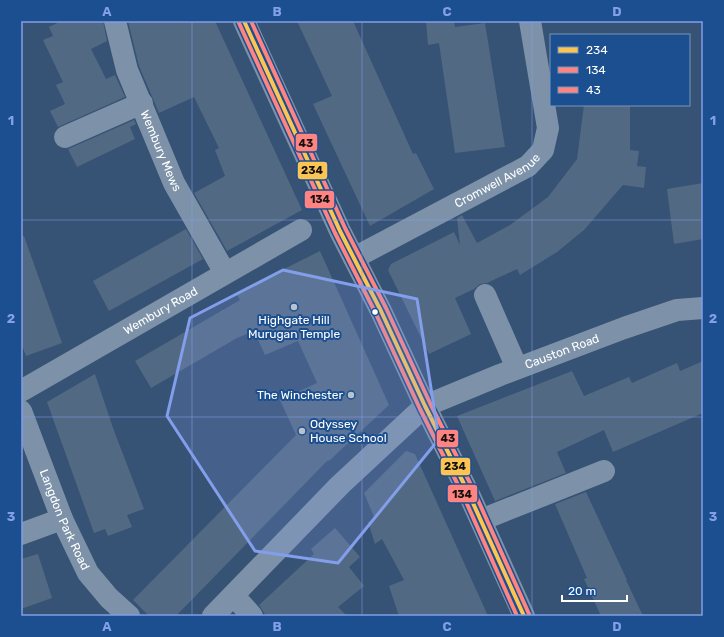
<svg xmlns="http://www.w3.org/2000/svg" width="724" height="637" font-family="Rubik,sans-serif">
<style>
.building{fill:#526984}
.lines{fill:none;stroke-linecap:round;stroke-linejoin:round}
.minor{stroke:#7d92a8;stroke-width:22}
.highway{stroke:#7e92a7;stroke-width:22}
.bus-1-casing{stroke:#1b4f8f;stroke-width:7}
.bus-2-casing{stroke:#1b4f8f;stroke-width:7}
.bus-3-casing{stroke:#1b4f8f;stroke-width:7}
.bus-1{stroke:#fcc553;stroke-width:4}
.bus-2{stroke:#ff8380;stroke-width:4}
.bus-3{stroke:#ff8380;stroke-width:4}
.marked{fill:#839eea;fill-opacity:0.2;stroke:#839eea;stroke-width:3;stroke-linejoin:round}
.grid{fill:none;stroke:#839eea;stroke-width:1;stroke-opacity:0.55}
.poi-dot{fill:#b9c2ce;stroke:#1b4f8f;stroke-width:1.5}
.bus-dot{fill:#fff;stroke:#1b4f8f;stroke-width:1.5}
.labels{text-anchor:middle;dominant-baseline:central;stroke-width:4;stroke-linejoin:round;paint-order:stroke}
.street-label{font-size:12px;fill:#fff;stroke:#1b4f8f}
.poi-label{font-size:12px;fill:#fff;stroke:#1b4f8f}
.line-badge{stroke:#1b4f8f;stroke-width:1.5}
.pale-badge-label{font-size:11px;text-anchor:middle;font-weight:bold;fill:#111}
.neatline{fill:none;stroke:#839eea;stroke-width:1.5}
.grid-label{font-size:13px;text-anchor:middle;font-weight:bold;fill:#839eea}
</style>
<rect width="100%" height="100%" fill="#365274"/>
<g class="building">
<polygon points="61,21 103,21 107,41 91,49 106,79 115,75 125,97 58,127 50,111 65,104 56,85 63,82 43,40 53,36 49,27"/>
<polygon points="128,21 215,21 302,210 227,251 194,193 225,176 215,150 219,148 194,97 159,113 139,66"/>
<polygon points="297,21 353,21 413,154 416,153 434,189 370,226 313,104 332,96"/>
<polygon points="426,21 454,21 455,27 485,23 505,147 455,153 439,43 428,45"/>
<polygon points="584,105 630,105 630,150 639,151 637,166 646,167 644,188 623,185 584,230 557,252 520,275 517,269 487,283 480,284 474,289 455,298 471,334 429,354 388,270 391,264 454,232 460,245 457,218 462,215 477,243 510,225 548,197 577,159"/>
<polygon points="134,120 136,124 130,127 135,139 77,167 68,149"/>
<polygon points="703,183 703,239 674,244 667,189"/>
<polygon points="186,229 203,259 109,311 93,281"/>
<polygon points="21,236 24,236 62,343 26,356 21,343"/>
<polygon points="320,251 389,405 330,460 327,461 176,616 149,616 133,600 296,435 280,400 317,383 298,341 265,355 254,331 237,338 151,388 135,361 240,300 236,293"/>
<polygon points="703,361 703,413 613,452 604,430 557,452 566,473 495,501 457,416 572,371 584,396 629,377 632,383 677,363 680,371"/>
<polygon points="95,374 113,428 144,509 127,515 132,527 108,536 105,529 94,533 47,402"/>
<polygon points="406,451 415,454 488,616 399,616 389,586 404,580 382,539 375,544 368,522 375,519 364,493"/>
<polygon points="586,492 627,580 626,580 643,616 601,616 584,579 587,578 555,504"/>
<polygon points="335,528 360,557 349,567 364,586 338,607 347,616 266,616 259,605 314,554 311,549"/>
<polygon points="38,554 52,598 21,609 21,559"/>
</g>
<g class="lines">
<g class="minor">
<path id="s1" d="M115,21L127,70L174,183L225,273"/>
<polyline points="65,137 142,103"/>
<path id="s2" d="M354,258L528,166L543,150L548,128L530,21"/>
<polyline points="485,295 517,368"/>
<path id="s3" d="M21,391L301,230"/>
<path id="s4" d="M21,411L62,519L88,573L109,598L129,616"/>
<polyline points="481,520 604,471"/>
<polyline points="21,534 62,519"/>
<polyline points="234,596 252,616"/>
<path id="s5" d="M213,616L340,485L425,406L500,375L624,328L677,310L703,308"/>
</g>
<polyline class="highway" points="244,21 340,231 381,311 425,406 468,492 524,616"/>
<g class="bus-1-casing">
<polyline id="bus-1" points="244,21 340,231 381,311 425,406 468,492 524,616"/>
</g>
<g class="bus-2-casing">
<polyline id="bus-2" points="239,23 335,233 376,314 420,409 463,495 517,616"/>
</g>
<g class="bus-3-casing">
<polyline id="bus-3" points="251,21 345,228 386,308 430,403 473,489 529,614"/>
</g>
<use href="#bus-1" class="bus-1"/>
<use href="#bus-2" class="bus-2"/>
<use href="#bus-3" class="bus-3"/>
</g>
<path class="marked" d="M283,270L417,299L439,439L338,563L255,551L167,416L190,318Z"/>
<path class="grid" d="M192,21V616M362,21V616M532,21V616M21,220H703M21,417H703"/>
<g class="poi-dot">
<circle cx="294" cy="307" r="4"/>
<circle cx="351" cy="395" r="4"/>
<circle cx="302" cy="431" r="4"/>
</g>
<circle class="bus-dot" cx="375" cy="312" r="3.5"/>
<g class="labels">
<g class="street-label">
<text stroke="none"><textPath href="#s1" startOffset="138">Wembury Mews</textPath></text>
<text stroke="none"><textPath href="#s2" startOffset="163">Cromwell Avenue</textPath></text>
<text stroke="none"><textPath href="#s3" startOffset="161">Wembury Road</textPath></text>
<text stroke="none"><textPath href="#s5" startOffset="446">Causton Road</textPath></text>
<text stroke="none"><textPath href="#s4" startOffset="117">Langdon Park Road</textPath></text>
</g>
<g class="poi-label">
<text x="294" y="320">Highgate Hill<tspan x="294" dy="14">Murugan Temple</tspan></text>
<text x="343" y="395" text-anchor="end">The Winchester</text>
<text x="310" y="424" text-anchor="start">Odyssey<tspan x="310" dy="14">House School</tspan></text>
</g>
</g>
<g class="line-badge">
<rect x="295" y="133" width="23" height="19" rx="4" fill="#ff8380"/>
<rect x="297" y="161" width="31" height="19" rx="4" fill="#fcc553"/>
<rect x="304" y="190" width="31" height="19" rx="4" fill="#ff8380"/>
<rect x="436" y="429" width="23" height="19" rx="4" fill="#ff8380"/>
<rect x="440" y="457" width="31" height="19" rx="4" fill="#fcc553"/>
<rect x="447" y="484" width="31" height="19" rx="4" fill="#ff8380"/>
</g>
<g class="pale-badge-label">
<text x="306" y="147">43</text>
<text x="312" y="174">234</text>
<text x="320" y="203">134</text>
<text x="448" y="442">43</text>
<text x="455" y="470">234</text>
<text x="462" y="498">134</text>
</g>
<rect width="724" height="637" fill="none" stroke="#1b4f8f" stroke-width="44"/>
<rect x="550" y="34" width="140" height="72" fill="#1b4f8f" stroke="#7695bc"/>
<rect x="558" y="47" width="20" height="6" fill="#fcc553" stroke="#7695bc"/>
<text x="586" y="54" font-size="12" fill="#ffffff">234</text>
<rect x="558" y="67" width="20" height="6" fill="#ff8380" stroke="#7695bc"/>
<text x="586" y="74" font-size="12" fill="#ffffff">134</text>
<rect x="558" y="87" width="20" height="6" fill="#ff8380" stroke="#7695bc"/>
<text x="586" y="94" font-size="12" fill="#ffffff">43</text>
<path d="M562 595v6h65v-6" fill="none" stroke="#ffffff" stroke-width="2"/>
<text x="568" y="595" font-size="12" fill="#ffffff" stroke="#1b4f8f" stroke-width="3" paint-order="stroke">20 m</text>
<rect x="22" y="22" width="680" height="593" class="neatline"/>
<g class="grid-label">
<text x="107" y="16">A</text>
<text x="277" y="16">B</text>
<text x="447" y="16">C</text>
<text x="617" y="16">D</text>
<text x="11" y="125">1</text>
<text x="713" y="125">1</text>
<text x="11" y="323">2</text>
<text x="713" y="323">2</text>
<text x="11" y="521">3</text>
<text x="713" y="521">3</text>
<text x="107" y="631">A</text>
<text x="277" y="631">B</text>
<text x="447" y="631">C</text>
<text x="617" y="631">D</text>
</g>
</svg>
